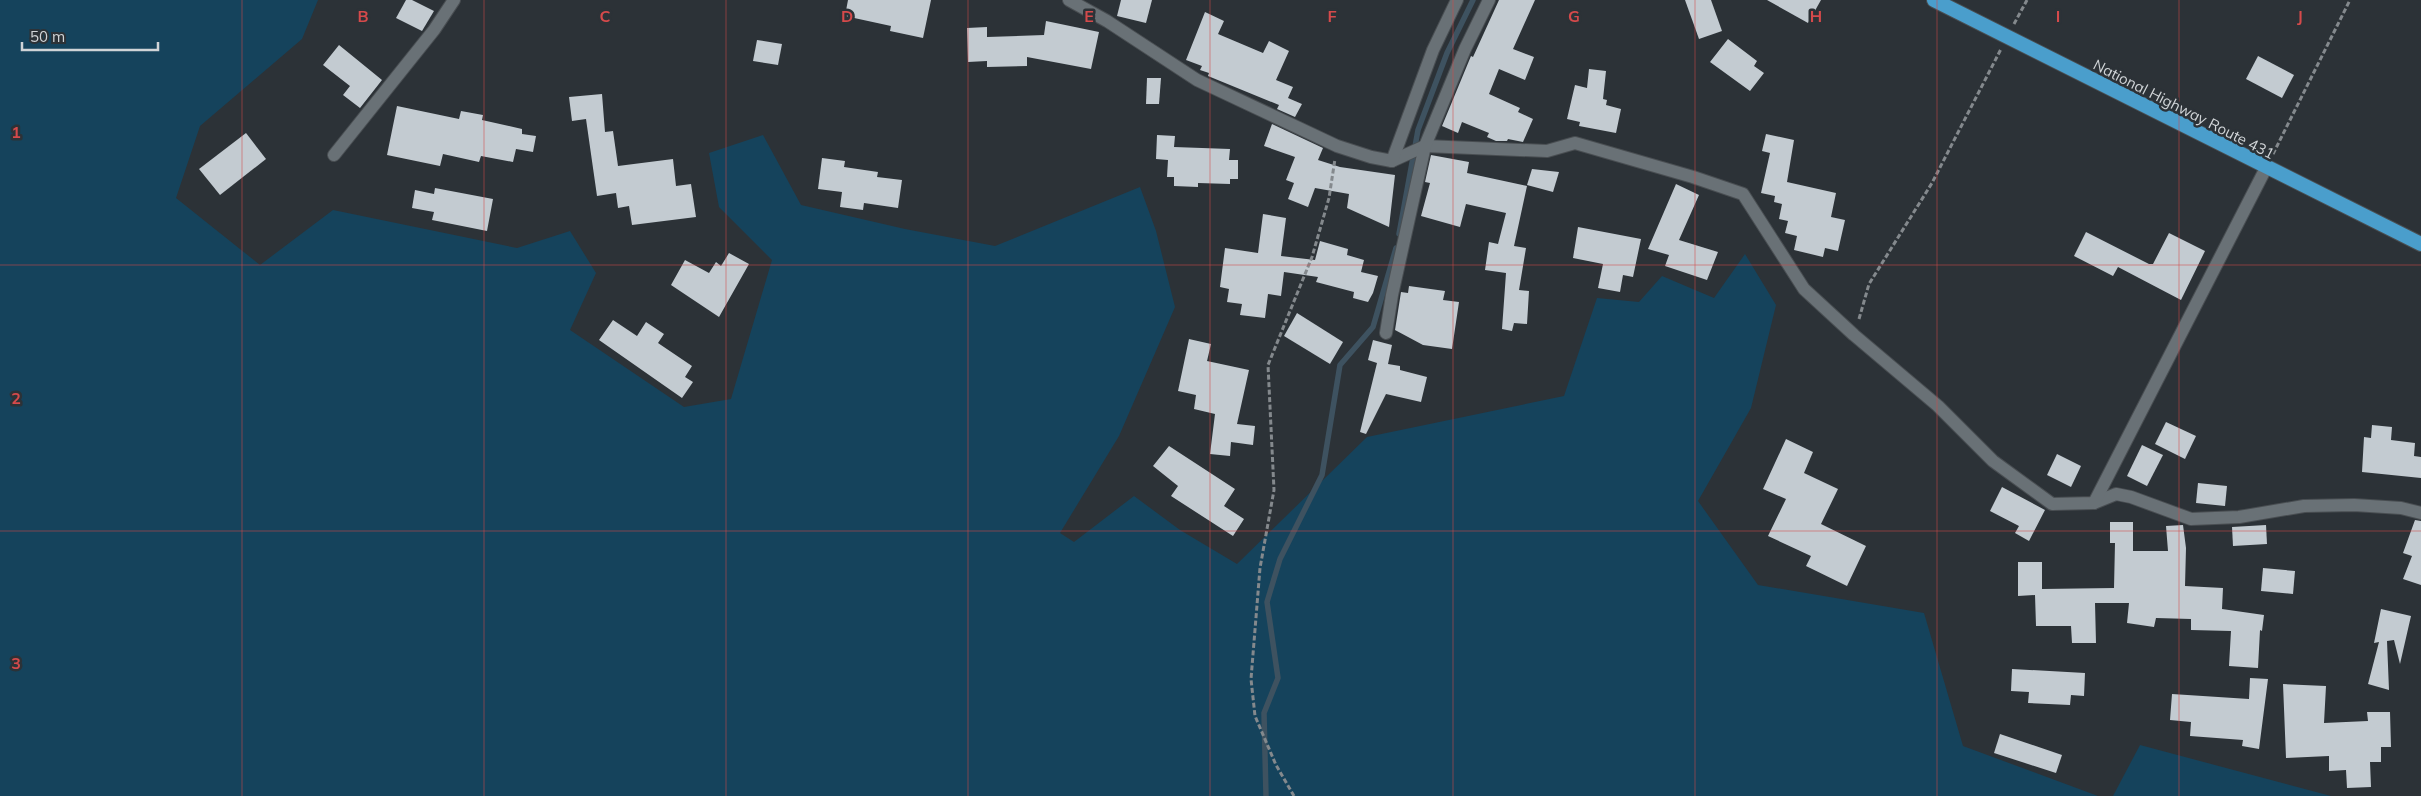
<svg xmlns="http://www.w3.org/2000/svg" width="2421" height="796" font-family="Mulish,sans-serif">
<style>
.green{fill:#15435c}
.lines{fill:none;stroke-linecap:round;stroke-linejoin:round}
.stream{stroke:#3e5260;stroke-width:5.5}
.building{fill:#c3cbd1}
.minor-casing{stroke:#494e52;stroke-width:14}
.trunk-casing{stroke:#494e52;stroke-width:16}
.path{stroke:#84898d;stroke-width:3;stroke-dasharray:5 2.5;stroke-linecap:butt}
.minor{stroke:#697176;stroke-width:12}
.trunk{stroke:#4a9ecc;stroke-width:14}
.grid{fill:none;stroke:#d54a4b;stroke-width:1;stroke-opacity:0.55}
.labels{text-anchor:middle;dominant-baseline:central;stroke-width:5;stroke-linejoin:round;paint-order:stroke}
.street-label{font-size:15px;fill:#d0d4d7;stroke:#2c3237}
.grid-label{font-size:16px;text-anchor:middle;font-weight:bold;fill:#d54a4b;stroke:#2c3237;stroke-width:5;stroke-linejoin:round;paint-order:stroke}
</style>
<rect width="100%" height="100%" fill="#2c3237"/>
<g class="green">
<polygon points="0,0 318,0 302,39 200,126 176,198 260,265 333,210 517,248 570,231 596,273 570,330 684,407 731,399 772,260 719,207 709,153 763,135 801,205 905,229 995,246 1140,187 1156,231 1175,307 1119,436 1060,533 1074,542 1134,496 1180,530 1237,564 1367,437 1564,396 1597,298 1639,302 1662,276 1714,298 1745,254 1776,305 1751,408 1698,501 1758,585 1924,613 1963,746 2098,796 0,796"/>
<polygon points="2140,745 2331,796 2113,796"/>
</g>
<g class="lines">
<g class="stream">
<polyline points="1399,234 1418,130 1447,53 1473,0"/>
<polyline points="1266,796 1264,713 1278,678 1267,602 1280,559 1322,475 1340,365 1373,327 1396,248"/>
</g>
</g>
<g class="building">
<polygon points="406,0 412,0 434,11 422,31 396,18"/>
<polygon points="848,0 931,0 923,38 890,31 891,26 845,16"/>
<polygon points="1121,0 1152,0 1146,23 1117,16"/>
<polygon points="1499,0 1535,0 1513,49 1534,57 1525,80 1499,69 1489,94 1520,108 1518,112 1533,119 1523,142 1508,139 1507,141 1496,141 1487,137 1489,133 1462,122 1458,133 1442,126 1471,56 1473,57"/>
<polygon points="1685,0 1711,0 1722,31 1699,39"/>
<polygon points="1767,0 1821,0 1808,23"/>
<polygon points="1205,12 1224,21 1218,34 1263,53 1269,41 1289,51 1276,80 1293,87 1288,98 1302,104 1295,117 1277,109 1279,105 1208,76 1209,73 1200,70 1202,66 1186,60"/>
<polygon points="1046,21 1099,32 1091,69 1027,57 1027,66 987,67 987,61 968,62 967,28 987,27 987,37 1044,35"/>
<polygon points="1728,39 1757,61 1754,66 1764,73 1750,91 1710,62"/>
<polygon points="757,40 782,44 778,65 753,61"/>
<polygon points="339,45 382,80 360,108 343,95 350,86 323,65"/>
<polygon points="2258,56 2294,75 2282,98 2246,79"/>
<polygon points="1589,69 1606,71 1603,99 1607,100 1606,105 1621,109 1616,133 1579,126 1580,122 1567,119 1575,85 1587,88"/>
<polygon points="1147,78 1161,78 1159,104 1146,104"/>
<polygon points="602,94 605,132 613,131 618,166 673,159 676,186 691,184 696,217 632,225 629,206 618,208 616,193 597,196 586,119 572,121 569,97"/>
<polygon points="397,106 459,119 461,111 483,115 482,120 522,129 522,134 536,136 533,152 516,149 513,162 481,156 479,162 443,154 440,166 387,155"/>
<polygon points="1272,124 1323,148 1318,160 1340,167 1395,175 1389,227 1347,208 1349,194 1315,188 1308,207 1288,199 1294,183 1286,180 1295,157 1264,146"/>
<polygon points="246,133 266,159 220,195 199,169"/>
<polygon points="1766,134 1794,140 1787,182 1836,193 1831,217 1845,220 1838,251 1825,248 1823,257 1794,250 1797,236 1785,233 1788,221 1779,219 1782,204 1774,202 1775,196 1761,193 1770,153 1762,151"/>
<polygon points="1157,135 1175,136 1174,147 1230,149 1229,160 1238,160 1238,179 1230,179 1230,184 1198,183 1198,187 1174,186 1174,177 1167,177 1168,160 1156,159"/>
<polygon points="1431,155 1469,162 1467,173 1527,186 1514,246 1526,248 1519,290 1529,291 1527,324 1514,323 1512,331 1502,329 1506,273 1485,270 1489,242 1498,244 1506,213 1466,204 1460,227 1421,216 1430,183 1425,182"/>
<polygon points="822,158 845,161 844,167 878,172 877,177 902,180 898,208 864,203 863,210 840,207 842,192 818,189"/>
<polygon points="1532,169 1559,172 1553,192 1527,185"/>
<polygon points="1676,184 1699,195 1679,240 1718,252 1707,280 1665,266 1669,255 1648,249"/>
<polygon points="435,188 493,199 487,231 432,220 434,212 412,208 415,190 434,194"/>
<polygon points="1263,214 1286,218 1281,256 1315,260 1320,241 1348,249 1347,255 1364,260 1361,272 1378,276 1373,293 1368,302 1353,298 1354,292 1316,282 1318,277 1284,272 1281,296 1268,294 1265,318 1240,315 1242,304 1227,302 1229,289 1220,287 1225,248 1258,253"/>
<polygon points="1578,227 1641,239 1633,277 1623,275 1620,292 1598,288 1603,264 1573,258"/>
<polygon points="2086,232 2149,264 2153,264 2169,233 2205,251 2181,300 2118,267 2113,276 2074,256"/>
<polygon points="729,253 749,264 719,317 671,285 685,260 709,273 716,262 721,266"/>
<polygon points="1409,286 1445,291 1443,300 1459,302 1452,349 1423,345 1395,330 1401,292 1408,293"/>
<polygon points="1297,313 1343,342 1330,364 1284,336"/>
<polygon points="613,320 637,336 646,322 664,334 658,343 692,366 685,377 693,382 682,398 599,340"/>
<polygon points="1189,339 1211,344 1207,361 1249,370 1237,424 1255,426 1253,445 1231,442 1230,456 1210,454 1215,414 1194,409 1196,395 1178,391"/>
<polygon points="1373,340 1392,345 1388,364 1400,366 1400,370 1427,377 1421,402 1386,394 1366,434 1360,432 1377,363 1368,360"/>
<polygon points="2166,422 2196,436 2185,459 2155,444"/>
<polygon points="2372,425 2392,427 2391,440 2415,443 2414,456 2421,457 2421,478 2362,472 2364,437 2371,438"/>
<polygon points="1786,439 1813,452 1804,473 1838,489 1821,524 1866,546 1847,586 1806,566 1811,556 1768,536 1786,499 1763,489"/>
<polygon points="2142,445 2163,455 2147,486 2127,476"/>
<polygon points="1169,446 1235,489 1224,506 1244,519 1233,536 1171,496 1178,486 1153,466"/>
<polygon points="2057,454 2081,466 2071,487 2047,475"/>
<polygon points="2198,483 2227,486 2225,506 2196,503"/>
<polygon points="2002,487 2045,510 2029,541 2015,533 2019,526 1990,511"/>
<polygon points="2415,520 2421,521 2421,585 2403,579 2412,556 2403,553"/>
<polygon points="2110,522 2133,522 2133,551 2168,551 2166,526 2183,525 2186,548 2185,586 2223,588 2222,609 2264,615 2262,631 2260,630 2258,668 2229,666 2231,631 2191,630 2191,619 2156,618 2154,627 2127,623 2129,603 2095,603 2096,643 2072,643 2071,626 2036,626 2035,595 2018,596 2018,562 2042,562 2042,589 2114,588 2115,543 2110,543"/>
<polygon points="2266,525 2267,544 2233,546 2232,527"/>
<polygon points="2263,568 2295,571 2293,594 2261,591"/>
<polygon points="2381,609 2411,616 2400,664 2394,640 2387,641 2389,690 2368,684 2379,642 2374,643"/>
<polygon points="2012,669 2085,673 2084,696 2071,695 2070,705 2028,703 2029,692 2011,691"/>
<polygon points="2250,678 2268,679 2259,749 2242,746 2243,740 2190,736 2191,722 2170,720 2172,694 2249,699"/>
<polygon points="2283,684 2326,686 2324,723 2368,721 2367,712 2390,712 2391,747 2381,747 2381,762 2370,762 2371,787 2347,788 2346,770 2329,771 2329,756 2286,758"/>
<polygon points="2000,734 2062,755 2056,773 1994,753"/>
</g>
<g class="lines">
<g class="minor-casing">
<g id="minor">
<polyline points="1069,0 1107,21 1197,80 1337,146 1371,157 1392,161 1425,146 1547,151 1575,143 1693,177 1743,194 1804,289 1854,335 1938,406 1993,461 2052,504 2094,503 2116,494 2131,497 2191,519 2239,517 2304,506 2354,505 2401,508 2421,513"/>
<polyline points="334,155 434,30 454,0"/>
<polyline points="1392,161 1433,50 1457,0"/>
<polyline points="1386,333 1392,295 1425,146 1465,49 1489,0"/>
<polyline points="2094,503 2266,168"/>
</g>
</g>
<g class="trunk-casing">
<polyline id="trunk" points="1934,0 2421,244"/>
</g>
<g class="path">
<polyline points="2014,24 2027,0"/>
<polyline points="2273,154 2350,0"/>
<polyline points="1859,319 1869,284 1932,183 2001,49"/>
<polyline points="1294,796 1276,765 1255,716 1251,679 1260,568 1274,490 1268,365 1312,257 1329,198 1335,159"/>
</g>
<use href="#minor" class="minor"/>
<use href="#trunk" class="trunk"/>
</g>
<path class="grid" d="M242,0V796M484,0V796M726,0V796M968,0V796M1210,0V796M1453,0V796M1695,0V796M1937,0V796M2179,0V796M0,265H2421M0,531H2421"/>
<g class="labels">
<g class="street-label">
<text transform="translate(2184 109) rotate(27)">National Highway Route 431</text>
</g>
</g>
<g class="grid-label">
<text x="363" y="22">B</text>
<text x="605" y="22">C</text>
<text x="847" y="22">D</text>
<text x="1089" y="22">E</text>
<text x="1332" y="22">F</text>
<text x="1574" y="22">G</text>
<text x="1816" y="22">H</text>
<text x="2058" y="22">I</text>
<text x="2300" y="22">J</text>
<text x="16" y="138">1</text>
<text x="16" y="404">2</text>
<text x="16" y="669">3</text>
</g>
<path d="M22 42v8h136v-8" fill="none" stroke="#d0d4d7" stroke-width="2.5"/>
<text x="30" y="42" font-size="15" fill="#d0d4d7" stroke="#2c3237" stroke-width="4" paint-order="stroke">50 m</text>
</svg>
